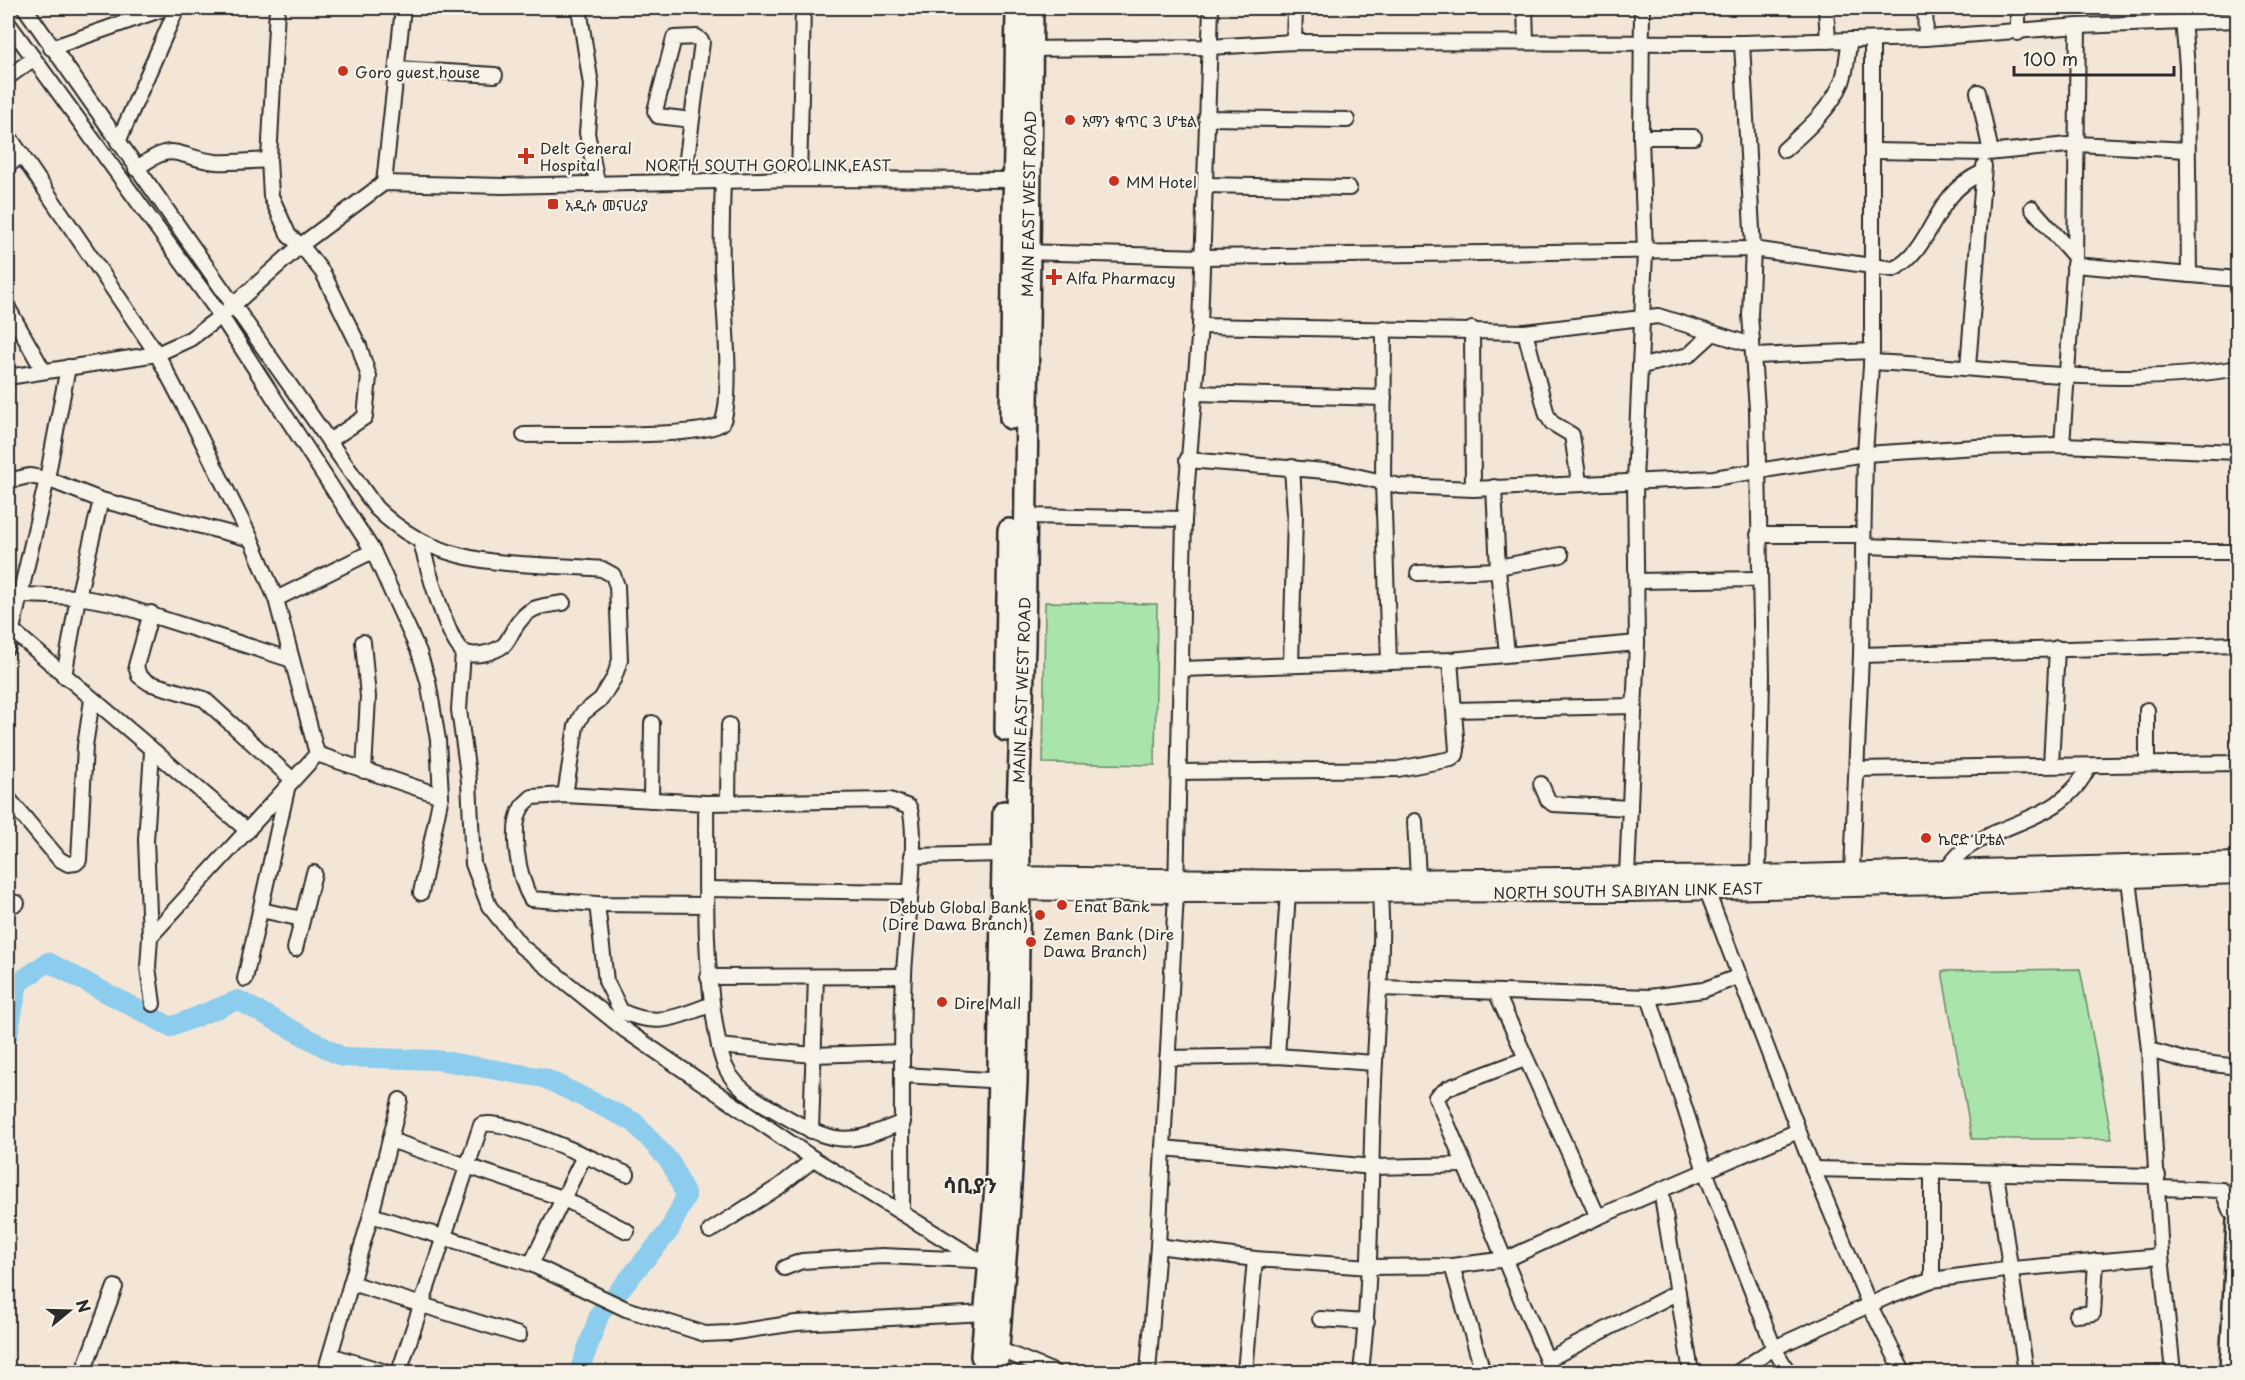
<svg xmlns="http://www.w3.org/2000/svg" width="2245" height="1380" font-family="'Playpen Sans','Noto Sans Ethiopic',sans-serif">
<style>
.green{fill:#a9e5ab;stroke:#6a886b;stroke-width:1.5}
.lines{fill:none;stroke-linecap:round;stroke-linejoin:round}
.river{stroke:#8ccced;stroke-width:20}
.street-casing{stroke:#2b2b2b;stroke-width:18}
.secondary-casing{stroke:#2b2b2b;stroke-width:22}
.primary-casing{stroke:#2b2b2b;stroke-width:26}
.street{stroke:#f7f3e8;stroke-width:14}
.secondary{stroke:#f7f3e8;stroke-width:18}
.primary{stroke:#f7f3e8;stroke-width:21}
.poi-dot{fill:#c8321e;stroke:#f7f3e8;stroke-width:2}
.labels{text-anchor:middle;dominant-baseline:central;stroke-width:4.5;stroke-linejoin:round;paint-order:stroke}
.poi-label{font-size:15px;fill:#2b2b2b;stroke:#f7f3e8;text-anchor:start}
.street-label{font-size:15px;fill:#2b2b2b;stroke:#f7f3e8}
.district-label{font-size:21px;font-weight:bold;fill:#2b2b2b;stroke:#f7f3e8}
</style>
<rect width="100%" height="100%" fill="#f3e6d7"/>
<filter id="ink" filterUnits="userSpaceOnUse"><feTurbulence type="fractalNoise" baseFrequency=".0167" numOctaves="2"/><feDisplacementMap in="SourceGraphic" scale="12" xChannelSelector="R" yChannelSelector="G"/><feConvolveMatrix kernelMatrix="1 2 1 2 8 2 1 2 1" color-interpolation-filters="sRGB"/></filter>
<g filter="url(#ink)">
<g class="green">
<polygon points="1045,602 1157,604 1155,765 1043,763"/>
<polygon points="2080,969 2112,1139 1972,1139 1942,971"/>
</g>
<g class="lines">
<polyline class="river" points="8,1035 18,983 48,962 171,1027 238,1000 342,1057 437,1060 544,1078 634,1122 671,1163 686,1196 669,1231 600,1313 579,1372"/>
<g class="street-casing">
<g id="street">
<path d="M25,8L376,508C442,573 516,561 602,569L613,575L617,586L620,660L614,678L601,699L582,714L576,726L565,795"/>
<polyline points="277,8 269,160 271,196 289,236 301,245 323,273 359,346 369,377 365,417 329,441"/>
<polyline points="579,8 591,85 587,133 597,182"/>
<polyline points="1525,8 1526,41"/>
<polyline points="1826,8 1828,41"/>
<polyline points="1925,8 1926,38"/>
<polyline points="2018,8 2018,33"/>
<polyline points="2182,8 2187,67 2189,275"/>
<polyline points="8,23 221,316 373,551 419,652 428,681 438,740 441,796 421,893"/>
<polyline points="1294,42 1295,8"/>
<polyline points="1742,43 1753,249 1750,315 1757,409 1762,677 1758,875"/>
<polyline points="51,48 166,8"/>
<polyline points="1025,49 1209,47 1294,42 1742,43 1926,38 2078,26 2238,20"/>
<polyline points="398,69 495,75"/>
<polyline points="8,77 33,59"/>
<polyline points="1978,92 1991,152"/>
<polyline points="1206,118 1347,120"/>
<polyline points="8,135 157,354 189,415 251,539 276,599 317,754 150,937 148,967 153,1004"/>
<polyline points="1641,137 1694,137"/>
<polyline points="118,142 177,8"/>
<path d="M1784,150C1805,131 1831,109 1842,82C1847,69 1847,53 1850,40"/>
<polyline points="1873,151 1987,153 2078,144 2187,150"/>
<polyline points="8,166 22,154"/>
<path d="M136,169C176,139 174,157 216,162C233,163 252,161 269,160"/>
<polyline points="799,179 803,8"/>
<polyline points="684,181 702,42 697,37 674,38 655,111 658,116 692,120"/>
<polyline points="384,183 403,8"/>
<polyline points="1205,185 1349,188"/>
<polyline points="2032,208 2075,257"/>
<path d="M1022,252L1204,257L1753,249L1893,269C1921,258 1932,218 1950,197C1959,185 1970,178 1983,172"/>
<polyline points="2074,265 2238,279"/>
<polyline points="8,308 43,370"/>
<polyline points="1200,326 1525,332 1658,316 1752,345"/>
<polyline points="1384,328 1383,482 1389,662"/>
<polyline points="1472,329 1473,489"/>
<polyline points="1525,332 1547,415 1552,423 1572,435 1579,482"/>
<polyline points="1755,356 1872,351"/>
<path d="M1871,362C1993,367 2117,389 2238,368"/>
<polyline points="1642,366 1689,355 1713,333"/>
<polyline points="1968,367 1984,166"/>
<polyline points="8,377 157,354 190,339 221,316 301,245 384,183 503,186 799,179 1020,180"/>
<polyline points="1194,393 1384,398"/>
<path d="M524,435C555,434 705,439 722,423C734,398 723,300 722,268C721,239 722,209 723,180"/>
<polyline points="2062,445 2075,257 2078,26"/>
<polyline points="1187,460 1338,472 1400,486 1473,489 1714,478 1865,454 1977,447 2062,445 2238,452"/>
<polyline points="8,481 29,476 47,479 101,500 251,539"/>
<polyline points="1494,487 1498,570 1507,653"/>
<polyline points="1024,516 1184,519"/>
<polyline points="1758,535 1863,535"/>
<path d="M421,542C426,562 448,644 464,652C475,658 495,652 504,645C508,641 511,634 514,629C527,607 538,606 563,603"/>
<polyline points="1863,546 2052,552 2238,552"/>
<polyline points="1498,567 1561,555"/>
<polyline points="1418,573 1498,570"/>
<polyline points="1637,581 1759,579"/>
<polyline points="22,595 78,597 113,603 292,660"/>
<polyline points="276,599 373,551"/>
<polyline points="151,613 136,666 139,676 149,683 204,699 293,780"/>
<polyline points="13,631 248,831"/>
<polyline points="363,642 368,697 364,771"/>
<polyline points="8,647 47,479 68,367"/>
<polyline points="463,652 459,710 469,781 473,864 489,906 521,946 625,1030 814,1159 988,1266"/>
<polyline points="1861,655 2238,644"/>
<polyline points="1291,665 1295,515 1292,467"/>
<polyline points="1181,669 1450,660 1637,643"/>
<polyline points="64,676 78,597 101,500"/>
<polyline points="1454,710 1634,706"/>
<polyline points="317,754 441,796"/>
<polyline points="2147,764 2147,710"/>
<polyline points="2051,765 2057,648"/>
<polyline points="1857,769 2238,763"/>
<polyline points="1179,772 1398,769 1451,759 1456,755 1457,750 1450,660"/>
<polyline points="1541,784 1548,800 1553,804 1630,808"/>
<polyline points="8,798 59,859 68,864 76,863 79,860 85,746 92,700"/>
<polyline points="651,800 652,723"/>
<polyline points="728,802 729,725"/>
<path d="M706,803C707,874 703,946 714,1017C717,1035 719,1054 727,1070C739,1093 766,1105 788,1118C837,1146 851,1144 903,1122"/>
<polyline points="1415,821 1418,878"/>
<polyline points="912,856 1003,854"/>
<path d="M1945,871C1951,864 1957,855 1964,850C2007,819 2064,820 2089,766"/>
<polyline points="1852,872 1861,655 1865,454 1872,351 1872,40"/>
<polyline points="1627,876 1637,643 1635,481 1645,252 1641,137 1642,8"/>
<polyline points="2129,879 2149,1050 2161,1256 2173,1372"/>
<polyline points="1704,883 1813,1169 1870,1306 1903,1372"/>
<polyline points="707,889 909,892"/>
<path d="M597,904L606,981L621,1011C656,1028 678,1017 712,1004"/>
<path d="M706,905L597,904L531,899C519,879 509,828 522,807C524,804 529,800 532,797L565,795L706,803L890,800L909,807C920,833 905,941 904,975C900,1054 903,1133 902,1212"/>
<polyline points="8,906 17,903"/>
<polyline points="261,910 302,919"/>
<polyline points="150,937 146,840 152,752"/>
<polyline points="295,949 314,873"/>
<polyline points="708,977 904,976"/>
<polyline points="245,979 287,789"/>
<polyline points="1380,988 1649,997 1703,990 1740,976"/>
<polyline points="1496,992 1598,1217"/>
<polyline points="1649,997 1705,1171 1774,1348 1788,1372"/>
<polyline points="719,1046 813,1055 903,1052"/>
<polyline points="2149,1050 2188,1061 2238,1067"/>
<polyline points="1277,1056 1288,893"/>
<polyline points="1167,1058 1277,1056 1374,1063"/>
<polyline points="1525,1059 1448,1088 1436,1097 1552,1372"/>
<polyline points="903,1075 1005,1081"/>
<polyline points="811,1131 816,977"/>
<polyline points="390,1140 562,1198 627,1231"/>
<polyline points="1163,1148 1373,1167 1465,1165"/>
<polyline points="1813,1169 2158,1176"/>
<polyline points="1932,1171 1932,1280"/>
<polyline points="1996,1173 2026,1372"/>
<polyline points="2158,1188 2222,1190 2230,1210 2238,1216"/>
<polyline points="1661,1190 1691,1372"/>
<polyline points="371,1215 531,1264 626,1309 705,1334 729,1333 796,1323 985,1313"/>
<polyline points="710,1231 780,1186 814,1159"/>
<polyline points="1158,1246 1255,1259 1370,1267 1452,1266 1507,1259 1598,1217 1798,1131"/>
<polyline points="531,1264 584,1156"/>
<polyline points="1452,1266 1483,1372"/>
<polyline points="784,1268 802,1261 882,1256 975,1260"/>
<polyline points="351,1283 519,1335"/>
<polyline points="2077,1315 2093,1313 2096,1261"/>
<polyline points="1320,1319 1367,1322"/>
<polyline points="991,1346 1054,1372"/>
<polyline points="330,1355 386,1372"/>
<polyline points="1547,1360 1678,1292"/>
<polyline points="83,1372 115,1287"/>
<polyline points="325,1372 371,1215 400,1100"/>
<path d="M399,1372L481,1125C503,1116 601,1163 627,1174"/>
<polyline points="1148,1372 1158,1246 1176,893 1184,519 1200,326 1211,8"/>
<polyline points="1245,1372 1255,1259"/>
<path d="M1361,1372C1373,1269 1369,1166 1375,1062C1377,1003 1385,942 1379,883"/>
<polyline points="1738,1372 1774,1348 1889,1296 1932,1280 2012,1269 2161,1256"/>
</g>
</g>
<g class="secondary-casing">
<g id="secondary">
<polyline points="1006,876 1292,880 1758,875 2238,862"/>
<polyline points="1006,890 1176,893 1630,892 1945,885 2238,874"/>
</g>
</g>
<g class="primary-casing">
<g id="primary">
<polyline points="1011,418 1017,8"/>
<polyline points="1006,730 1009,530"/>
<polyline points="982,1356 997,1174 1004,812"/>
<polyline points="996,1372 1008,1220 1016,1082 1019,877 1018,808 1024,645 1032,8"/>
<polyline points="2231,1372 2238,1220"/>
</g>
</g>
<use href="#street" class="street"/>
<use href="#secondary" class="secondary"/>
<use href="#primary" class="primary"/>
</g>
</g>
<g class="poi-dot">
<circle cx="343" cy="71" r="6"/>
<circle cx="1070" cy="120" r="6"/>
<path d="M523 147h6v6h6v6h-6v6h-6v-6h-6v-6h6z"/>
<circle cx="1114" cy="181" r="6"/>
<rect x="547" y="198" width="12" height="12" rx="3"/>
<path d="M1051 268h6v6h6v6h-6v6h-6v-6h-6v-6h6z"/>
<circle cx="1926" cy="838" r="6"/>
<circle cx="1062" cy="905" r="6"/>
<circle cx="1040" cy="915" r="6"/>
<circle cx="1031" cy="942" r="6"/>
<circle cx="942" cy="1002" r="6"/>
</g>
<g class="labels">
<g class="poi-label">
<text x="355" y="71">Goro guest house</text>
<text x="1082" y="120">አማን ቁጥር 3 ሆቴል</text>
<text x="540" y="147">Delt General<tspan x="540" dy="17">Hospital</tspan></text>
<text x="1126" y="181">MM Hotel</text>
<text x="565" y="204">አዲሱ መናሀሪያ</text>
<text x="1066" y="277">Alfa Pharmacy</text>
<text x="1938" y="838">ኬሮድ ሆቴል</text>
<text x="1074" y="905">Enat Bank</text>
<text x="1028" y="906" text-anchor="end">Debub Global Bank<tspan x="1028" dy="17">(Dire Dawa Branch)</tspan></text>
<text x="1043" y="933">Zemen Bank (Dire<tspan x="1043" dy="17">Dawa Branch)</tspan></text>
<text x="954" y="1002">Dire Mall</text>
</g>
<g class="street-label">
<text x="768" y="164">NORTH SOUTH GORO LINK EAST</text>
<text transform="translate(1028 204) rotate(-89)">MAIN EAST WEST ROAD</text>
<text transform="translate(1021 690) rotate(-88)">MAIN EAST WEST ROAD</text>
<text transform="translate(1628 890) rotate(-1)">NORTH SOUTH SABIYAN LINK EAST</text>
</g>
<g class="district-label">
<text x="970" y="1184">ሳቢያን</text>
</g>
</g>
<rect width="2245" height="1380" fill="none" stroke="#f7f3e8" stroke-width="30"/>
<rect x="15" y="15" width="2215" height="1350" fill="none" stroke="#2b2b2b" stroke-width="2" filter="url(#ink)"/>
<g transform="translate(69 1311) rotate(71)" stroke="#f7f3e8" stroke-width="4.5" paint-order="stroke">
<path d="M0-4.5L10 22L0 15L-10 22Z" fill="#2b2b2b"/>
<text y="-9" font-size="16" font-weight="bold" text-anchor="middle" fill="#2b2b2b">N</text>
</g>
<path d="M2014 66v9h160v-9" fill="none" stroke="#2b2b2b" stroke-width="3"/>
<text x="2023" y="66" font-size="18" fill="#2b2b2b" stroke="#f7f3e8" stroke-width="4.5" paint-order="stroke">100 m</text>
</svg>
